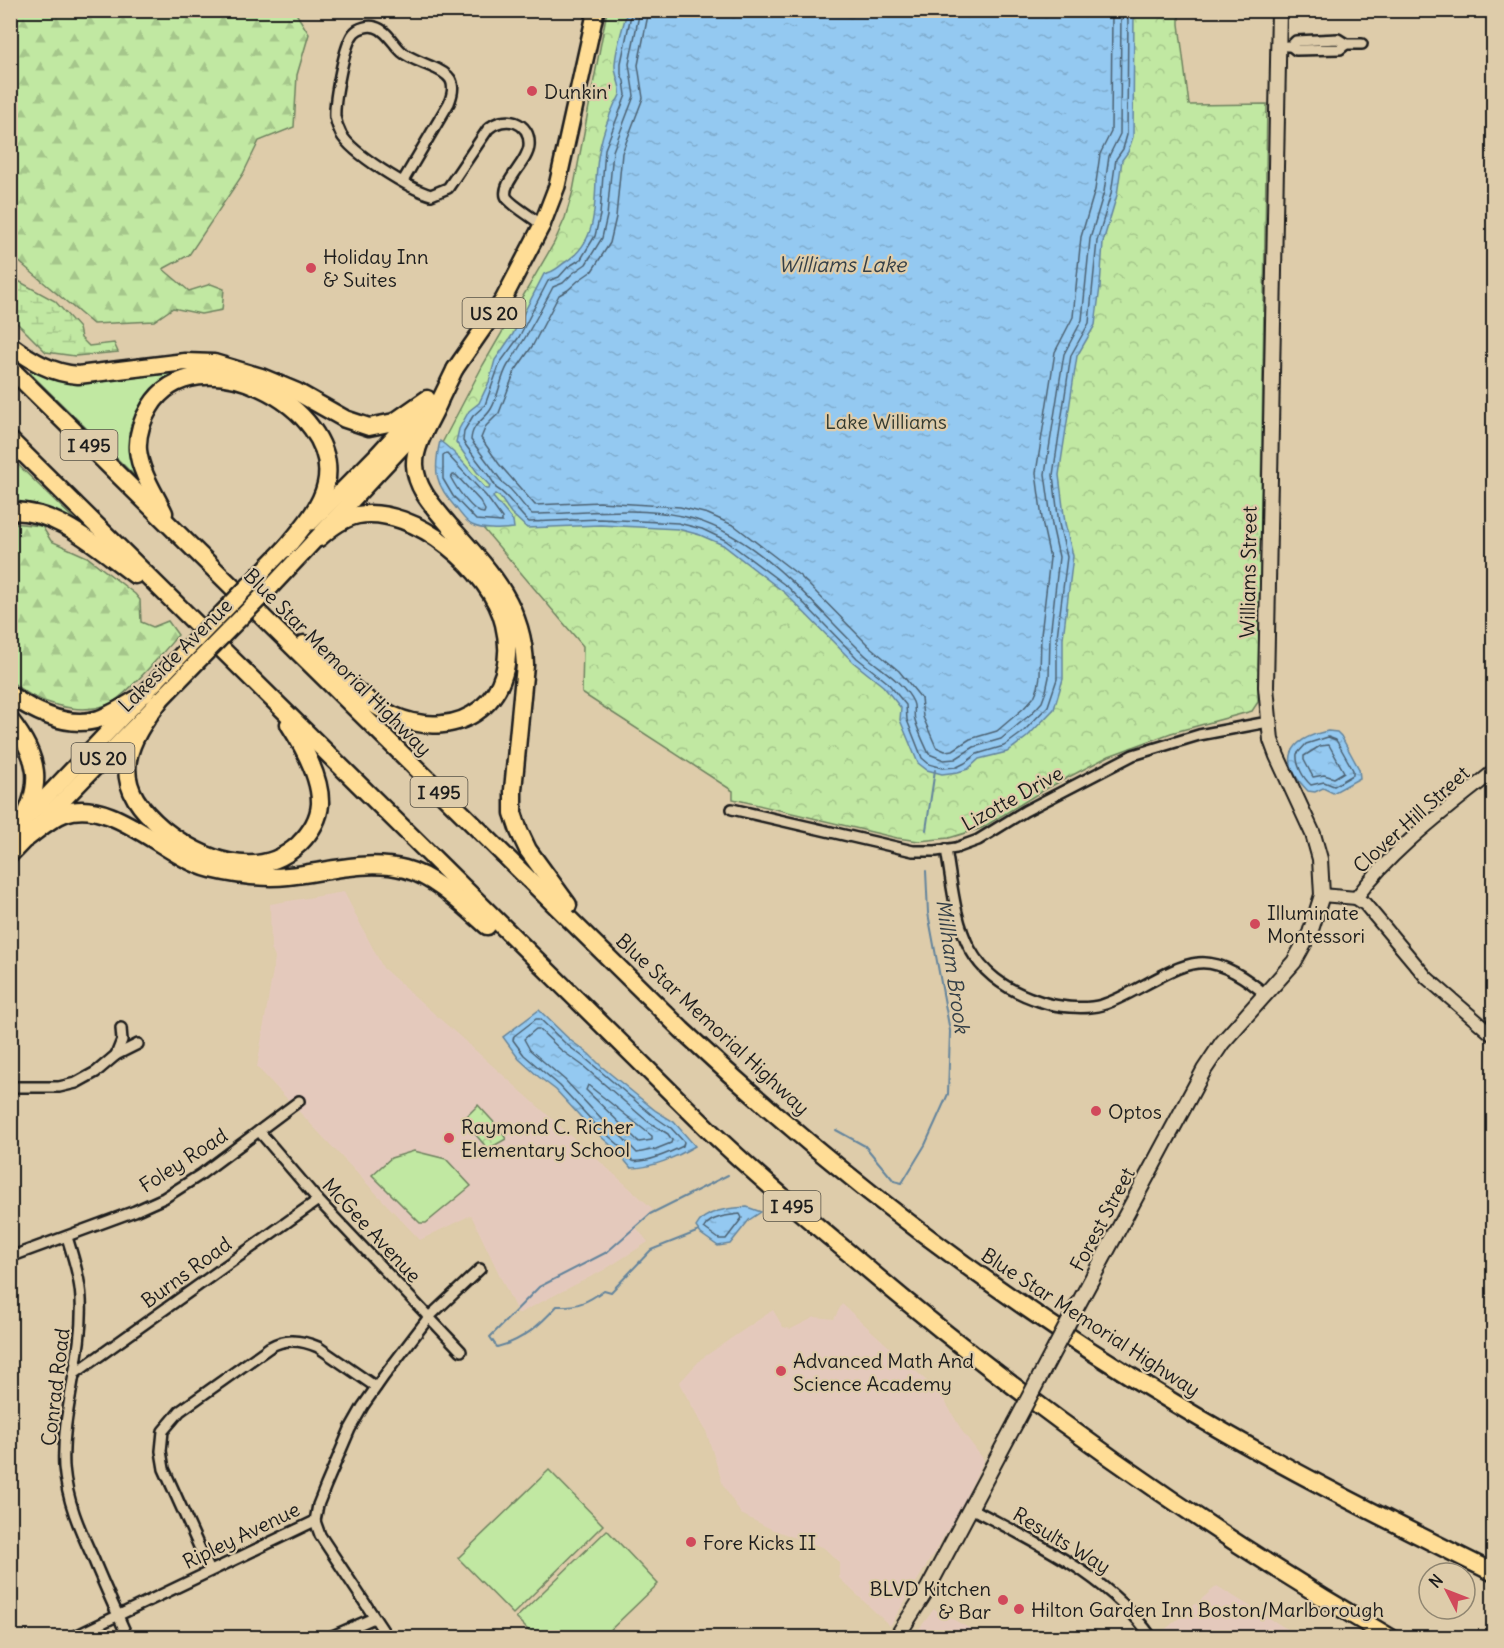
<svg xmlns="http://www.w3.org/2000/svg" width="1504" height="1648" font-family="Delius,sans-serif">
<style>
.built{fill:#e4c9bc}
.grass{fill:#c1e8a2;stroke:#6e825f;stroke-width:1.5}
.forest{fill:url(#forest-firs);stroke:#6e825f;stroke-width:1.5}
.wetland{fill:url(#wetland-marsh);stroke:#6e825f;stroke-width:1.5}
.park{fill:url(#park-crowns);stroke:#6e825f;stroke-width:1.5}
.water{fill:url(#water-ripples);stroke:#64849c;stroke-width:1.5}
.lines{fill:none;stroke-linecap:round;stroke-linejoin:round}
.shore{stroke:#4c6171;stroke-width:1.5}
.stream{stroke:#64849c;stroke-width:2}
.minor-casing{stroke:#1c1c1c;stroke-width:14}
.tertiary-casing{stroke:#1c1c1c;stroke-width:16}
.secondary-casing{stroke:#1c1c1c;stroke-width:18}
.primary-casing{stroke:#1c1c1c;stroke-width:20}
.trunk-casing{stroke:#1c1c1c;stroke-width:20}
.motorway-casing{stroke:#1c1c1c;stroke-width:21}
.minor{stroke:#deccaa;stroke-width:9}
.tertiary{stroke:#deccaa;stroke-width:12}
.secondary{stroke:#deccaa;stroke-width:14}
.primary{stroke:#ffdd96;stroke-width:15}
.trunk{stroke:#ffdd96;stroke-width:15}
.motorway{stroke:#ffdd96;stroke-width:16}
.secondary-bridge-casing{stroke:#1c1c1c;stroke-width:18;stroke-linecap:butt}
.primary-bridge-casing{stroke:#1c1c1c;stroke-width:20;stroke-linecap:butt}
.secondary-bridge{stroke:#deccaa;stroke-width:14}
.primary-bridge{stroke:#ffdd96;stroke-width:15}
.poi-dot{fill:#d1495b;stroke:#deccaa;stroke-width:2}
.labels{text-anchor:middle;dominant-baseline:central;stroke-width:4.5;stroke-linejoin:round;paint-order:stroke}
.shield{fill:#deccaa;stroke:#565147;stroke-width:1.5}
.shield-label{font-size:18px;font-weight:bold;fill:#1c1c1c}
.poi-label{font-size:20px;fill:#1c1c1c;stroke:#deccaa;text-anchor:start}
.park-label{font-size:20px;fill:#353b30;stroke:#deccaa}
.street-label{font-size:20px;fill:#1c1c1c;stroke:#deccaa}
.water-label{font-size:21px;font-style:italic;fill:#343f47;stroke:#deccaa}
</style>
<defs>
<pattern id="forest-firs" width="22" height="20" patternUnits="userSpaceOnUse" patternTransform="scale(1.5)"><rect width="22" height="20" fill="#c1e8a2"/><path d="M5 1l3.5 6h-7zM16 11l3.5 6h-7z" fill="#a5c68b"/></pattern>
<pattern id="wetland-marsh" width="20" height="14" patternUnits="userSpaceOnUse" patternTransform="scale(1.5)"><rect width="20" height="14" fill="#c1e8a2"/><path d="M1 5h8M5 5V1M11 12h8M15 12V8" fill="none" stroke="#a5c68b"/></pattern>
<pattern id="park-crowns" width="20" height="18" patternUnits="userSpaceOnUse" patternTransform="scale(1.5)"><rect width="20" height="18" fill="#c1e8a2"/><path d="M2 6a3 3 0 1 1 6 0M12 15a3 3 0 1 1 6 0" fill="none" stroke="#a5c68b"/></pattern>
<pattern id="water-ripples" width="26" height="14" patternUnits="userSpaceOnUse" patternTransform="scale(1.5)"><rect width="26" height="14" fill="#94c9f1"/><path d="M2 4q2-2 4 0t4 0M15 11q2-2 4 0t4 0" fill="none" stroke="#7facce"/></pattern>
</defs>
<rect width="100%" height="100%" fill="#deccaa"/>
<filter id="ink" filterUnits="userSpaceOnUse"><feTurbulence type="fractalNoise" baseFrequency=".0167" numOctaves="2"/><feDisplacementMap in="SourceGraphic" scale="12" xChannelSelector="R" yChannelSelector="G"/><feConvolveMatrix kernelMatrix="1 2 1 2 8 2 1 2 1" color-interpolation-filters="sRGB"/></filter>
<g filter="url(#ink)">
<g class="built">
<polygon points="344,892 383,968 653,1209 636,1227 648,1242 604,1270 518,1314 471,1215 420,1240 257,1067 275,958 271,948 270,904"/>
<polygon points="842,1304 941,1394 962,1431 984,1460 957,1515 890,1626 839,1578 839,1562 824,1548 771,1529 741,1514 723,1485 706,1431 679,1383 701,1359 773,1310 783,1327 791,1329 815,1317 834,1319"/>
<polygon points="1217,1586 1300,1637 1155,1638"/>
<polygon points="934,1609 967,1627 984,1637 913,1637"/>
</g>
<g class="grass">
<polygon points="31,366 116,375 202,369 150,396 140,477 137,478 31,374"/>
<polygon points="10,457 78,523 76,525 11,505"/>
<polygon points="414,1151 446,1159 471,1186 426,1223 420,1223 372,1175 391,1158"/>
<polygon points="549,1470 603,1525 513,1614 458,1558"/>
<polygon points="607,1530 658,1584 603,1637 535,1637 516,1618"/>
</g>
<g class="forest">
<polygon points="10,11 299,11 297,15 309,34 297,75 294,127 259,141 243,174 189,255 163,269 189,291 211,284 224,289 222,310 201,314 173,308 154,321 93,324 11,255"/>
<path d="M11,523L42,526L51,541L87,557L135,594L140,600L141,622L153,627L168,621L178,635C164,651 126,697 109,704C79,717 33,702 11,681Z"/>
</g>
<polygon class="wetland" points="11,277 55,301 79,328 81,338 89,346 114,343 118,352 75,356 46,352 11,317"/>
<g class="park">
<polygon points="607,11 1179,11 1179,24 1189,105 1267,104 1258,702 1252,711 1171,733 1109,756 1042,791 982,828 949,838 919,841 897,838 733,799 733,791 582,693 583,646 449,488 441,445 483,365 554,243 565,218 573,191"/>
<polygon points="478,1105 500,1129 506,1139 488,1149 463,1120"/>
</g>
<g class="water">
<path d="M627,11H1134L1133,137L1128,152L1122,160L1117,195L1103,242L1100,287L1095,325L1077,356L1059,475L1065,523L1073,556L1063,638V679L1054,709L1027,737L1007,752L979,759L968,769L958,772L942,774L927,770L918,763L900,720L901,708L883,686L853,662L785,593L723,545L700,535L678,529L600,525L527,528L511,513L500,497L495,494L493,497L513,521L514,528C502,529 484,531 472,525C466,522 461,514 456,508C435,484 433,472 440,441C458,454 471,472 486,489H489L490,486L477,472L456,442L459,429L469,411L479,403L489,382L495,360L513,334L544,274C557,271 557,267 567,261C606,235 590,186 600,147C603,133 609,116 615,103C617,101 619,98 620,95C622,86 614,75 615,64C616,47 623,28 627,11Z"/>
<path d="M1328,731L1337,732L1341,736L1359,769L1360,778L1333,793L1323,788L1315,792L1308,791C1278,761 1288,739 1328,731Z"/>
<path d="M539,1010L570,1040L589,1054L602,1067L656,1111L674,1122L695,1146C677,1157 652,1168 631,1168L615,1149L591,1128L556,1090L539,1077L519,1059L503,1037Z"/>
<path d="M747,1207L761,1212L749,1220L730,1244L718,1246L701,1234L696,1227C704,1210 730,1208 747,1207Z"/>
</g>
<g class="lines">
<g class="shore">
<path d="M632,10L621,63V74L624,81L626,95L605,149L600,215L595,236L581,259L568,267L559,277L548,281L519,337L500,363L485,405L473,416L464,431L463,441C470,453 494,479 496,488C510,496 516,511 529,522L600,519L678,523L702,529L725,540L789,588L857,658L887,682L906,705L907,720L922,758L929,764L943,768L957,767L965,763L977,754L1004,746L1023,732L1048,706L1057,679V637L1067,557L1059,524L1053,475L1071,355L1089,323L1097,241L1111,194L1116,159L1123,149L1127,135L1128,10"/>
<path d="M640,10L629,64L634,96L613,151L607,216L602,238L586,264L573,273L563,283L553,287C539,314 525,340 508,365C500,378 499,396 491,409C484,421 472,423 471,440L503,483C515,491 521,505 532,514C580,514 634,506 682,516C759,533 810,603 865,655C881,670 903,681 913,702C916,708 913,714 915,720C918,731 924,743 929,754L944,760L955,759L974,747L1001,739L1031,714L1042,702L1046,691L1049,677L1050,637L1059,557L1052,525L1045,474L1064,354L1082,320L1090,239L1104,192L1109,156L1120,134L1121,10"/>
<polyline points="649,10 638,65 643,98 622,153 616,217 610,243 592,271 579,280 568,290 559,295 533,345 515,371 499,413 486,426 481,438 499,464 535,505 600,502 680,507 708,514 735,526 800,576 869,646 899,671 921,698 923,717 936,747 945,751 953,750 970,739 997,731 1024,708 1034,697 1038,688 1040,676 1041,635 1050,558 1043,526 1036,473 1055,352 1073,317 1081,237 1095,190 1100,154 1111,132 1112,10"/>
<polygon points="446,453 486,496 502,518 502,522 476,520 453,496 443,479 443,455"/>
<path d="M453,475H456L480,501L485,510L484,513C474,514 456,488 451,478Z"/>
<path d="M1328,737L1336,740L1353,770V775L1334,786L1324,782L1311,785C1303,778 1296,765 1297,754L1306,744Z"/>
<polygon points="1329,745 1344,772 1334,778 1324,775 1313,777 1304,760 1304,756 1320,746"/>
<path d="M536,1019H540L566,1044L586,1059L652,1115L671,1128L684,1142L683,1146C671,1152 647,1163 633,1161L619,1145L596,1125L560,1086L524,1055L513,1040L514,1036Z"/>
<polygon points="536,1029 539,1029 561,1050 582,1065 647,1121 668,1134 672,1140 671,1143 656,1149 637,1153 624,1139 602,1120 565,1080 530,1050 524,1039"/>
<polygon points="588,1085 652,1136 652,1140 639,1142 586,1090"/>
<path d="M740,1214L742,1218L726,1239H719L704,1228C709,1217 729,1215 740,1214Z"/>
</g>
<g class="stream">
<polyline points="926,830 935,770"/>
<polyline points="836,1130 865,1146 894,1181 902,1183 925,1145 948,1094 950,1031 928,913 926,871"/>
<path d="M699,1231L651,1250L611,1292L604,1290C588,1302 577,1307 557,1306C540,1325 522,1341 497,1347L490,1337L539,1287L607,1252L650,1214L728,1175"/>
</g>
<g class="minor-casing">
<g id="minor">
<polyline points="1287,46 1291,46 1296,50 1340,49 1346,44"/>
<polyline points="1291,46 1296,41 1338,39 1346,44 1362,44"/>
<path d="M403,181L449,103C458,81 450,74 430,66C421,62 409,58 402,52C393,44 387,30 375,27C369,25 358,28 354,33C344,44 334,102 335,117C336,122 339,130 341,134C352,154 410,189 431,195L448,188L488,129C504,114 531,121 529,146C528,162 502,182 506,196C508,203 535,219 542,225"/>
<polyline points="732,809 913,851 936,851 956,848 978,840 1025,811 1133,755 1199,735 1268,722"/>
<path d="M946,849C958,922 958,974 1039,1001C1056,1007 1084,1010 1102,1005C1132,996 1169,966 1198,963C1221,960 1249,980 1266,995"/>
<polyline points="116,1055 122,1040 121,1028"/>
<polyline points="10,1087 59,1087 76,1083 96,1072 116,1055 138,1044"/>
<polyline points="259,1131 318,1200 461,1351"/>
<path d="M67,1237C73,1257 80,1278 81,1299C84,1356 61,1411 64,1467C67,1501 79,1528 93,1558C104,1585 116,1611 128,1638"/>
<polyline points="10,1257 135,1211 164,1198 200,1175 299,1101"/>
<polyline points="74,1374 318,1200"/>
<path d="M971,1508C1037,1544 1107,1574 1152,1638"/>
<polyline points="315,1521 320,1535 388,1638"/>
<path d="M210,1571L164,1469L161,1451L163,1431L180,1411L270,1347C285,1338 302,1340 318,1347L376,1387"/>
<polyline points="10,1636 11,1638"/>
<polyline points="71,1638 315,1521 318,1505 326,1485 350,1429 363,1406 384,1376 429,1317 480,1269"/>
<polyline points="328,1638 374,1618"/>
</g>
</g>
<g class="tertiary-casing">
<g id="tertiary">
<polyline points="1322,895 1356,898 1365,904 1427,978 1494,1036"/>
<path d="M1356,898C1393,848 1446,810 1494,771"/>
</g>
</g>
<g class="secondary-casing">
<g id="secondary">
<polyline points="1074,1312 1204,1070 1222,1043 1294,962 1310,933 1322,895 1320,859 1313,834 1277,756 1271,740 1266,687 1279,10"/>
<polyline points="896,1638 928,1588 1015,1424"/>
</g>
</g>
<g class="primary-casing">
<g id="primary">
<polyline points="542,225 557,186 596,10"/>
<polyline points="311,522 377,455 421,407"/>
<polyline points="258,576 292,541"/>
<polyline points="271,587 416,432 439,402 455,369"/>
<polyline points="10,835 185,651"/>
<polyline points="10,855 197,662"/>
</g>
</g>
<g class="trunk-casing">
<polyline id="trunk" points="455,369 503,300 542,225"/>
</g>
<g class="motorway-casing">
<g id="motorway">
<path d="M10,345C32,361 51,373 78,375L185,362L214,363L261,377L297,392L345,419L369,427L394,422L427,399"/>
<path d="M10,368L682,1030C832,1171 999,1298 1176,1404C1279,1466 1386,1519 1494,1573"/>
<path d="M439,402C431,421 414,444 415,465C416,489 434,507 448,524C487,568 523,603 525,665L513,790V813L519,831L528,850L568,905"/>
<path d="M10,440L710,1131C755,1174 802,1214 850,1254C1018,1398 1199,1526 1391,1638"/>
<path d="M10,511C59,510 98,548 135,575"/>
<path d="M164,513C155,494 140,472 138,450C137,435 142,420 150,407C195,332 343,406 326,484C321,508 300,531 285,549"/>
<path d="M304,644C330,667 361,700 392,715C461,746 522,698 504,624C492,571 414,505 358,515C343,518 330,528 319,538"/>
<path d="M10,695C35,712 69,729 99,719C115,713 130,703 145,694"/>
<path d="M160,700C147,718 132,737 128,760C123,790 142,811 163,829C201,859 258,883 299,844C310,833 319,820 320,804C321,777 303,746 289,724"/>
<path d="M10,720C39,757 44,784 20,826"/>
<path d="M27,838C39,829 51,818 65,813C112,796 166,858 211,869C236,875 261,879 288,876C326,872 366,859 405,869C436,877 464,906 487,926"/>
</g>
</g>
<use href="#minor" class="minor"/>
<use href="#tertiary" class="tertiary"/>
<use href="#secondary" class="secondary"/>
<use href="#primary" class="primary"/>
<use href="#trunk" class="trunk"/>
<use href="#motorway" class="motorway"/>
<g class="secondary-bridge-casing">
<polyline id="secondary-bridge" points="1015,1424 1074,1312"/>
</g>
<g class="primary-bridge-casing">
<g id="primary-bridge">
<polyline points="185,651 258,576"/>
<polyline points="197,662 271,587"/>
</g>
</g>
<use href="#secondary-bridge" class="secondary-bridge"/>
<use href="#primary-bridge" class="primary-bridge"/>
</g>
</g>
<g class="poi-dot">
<circle cx="532" cy="91" r="6"/>
<circle cx="311" cy="268" r="6"/>
<circle cx="1255" cy="924" r="6"/>
<circle cx="1096" cy="1111" r="6"/>
<circle cx="449" cy="1138" r="6"/>
<circle cx="781" cy="1371" r="6"/>
<circle cx="691" cy="1542" r="6"/>
<circle cx="1003" cy="1600" r="6"/>
<circle cx="1019" cy="1609" r="6"/>
</g>
<g class="labels">
<g class="shield">
<rect x="462.5" y="298" width="63" height="30" rx="4.5"/>
<rect x="60.5" y="430" width="57" height="30" rx="4.5"/>
<rect x="71.5" y="743" width="63" height="30" rx="4.5"/>
<rect x="410.5" y="777" width="57" height="30" rx="4.5"/>
<rect x="763.5" y="1191" width="57" height="30" rx="4.5"/>
</g>
<g class="shield-label">
<text x="494" y="313">US 20</text>
<text x="89" y="445">I 495</text>
<text x="103" y="758">US 20</text>
<text x="439" y="792">I 495</text>
<text x="792" y="1206">I 495</text>
</g>
<g class="poi-label">
<text x="544" y="91">Dunkin'</text>
<text x="323" y="256">Holiday Inn<tspan x="323" dy="23">&amp; Suites</tspan></text>
<text x="1267" y="912">Illuminate<tspan x="1267" dy="23">Montessori</tspan></text>
<text x="1108" y="1111">Optos</text>
<text x="461" y="1126">Raymond C. Richer<tspan x="461" dy="23">Elementary School</tspan></text>
<text x="793" y="1360">Advanced Math And<tspan x="793" dy="23">Science Academy</tspan></text>
<text x="703" y="1542">Fore Kicks II</text>
<text x="991" y="1588" text-anchor="end">BLVD Kitchen<tspan x="991" dy="23">&amp; Bar</tspan></text>
<text x="1031" y="1609">Hilton Garden Inn Boston/Marlborough</text>
</g>
<g class="park-label">
<text x="886" y="421">Lake Williams</text>
</g>
<g class="street-label">
<text transform="translate(1248 572) rotate(-89)">Williams Street</text>
<text transform="translate(175 655) rotate(-45)">Lakeside Avenue</text>
<text transform="translate(338 662) rotate(45)">Blue Star Memorial Highway</text>
<text transform="translate(1012 798) rotate(-29)">Lizotte Drive</text>
<text transform="translate(1411 819) rotate(-42)">Clover Hill Street</text>
<text transform="translate(713 1024) rotate(43)">Blue Star Memorial Highway</text>
<text transform="translate(183 1160) rotate(-33)">Foley Road</text>
<text transform="translate(1102 1219) rotate(-62)">Forest Street</text>
<text transform="translate(372 1230) rotate(47)">McGee Avenue</text>
<text transform="translate(186 1272) rotate(-36)">Burns Road</text>
<text transform="translate(1091 1322) rotate(33)">Blue Star Memorial Highway</text>
<text transform="translate(55 1387) rotate(-83)">Conrad Road</text>
<text transform="translate(241 1535) rotate(-26)">Ripley Avenue</text>
<text transform="translate(1062 1540) rotate(31)">Results Way</text>
</g>
<g class="water-label">
<text x="842" y="264">Williams Lake</text>
<text transform="translate(953 966) rotate(82)">Millham Brook</text>
</g>
</g>
<rect width="1504" height="1648" fill="none" stroke="#deccaa" stroke-width="36"/>
<rect x="18" y="18" width="1468" height="1612" fill="none" stroke="#1c1c1c" stroke-width="2" filter="url(#ink)"/>
<g transform="translate(1447 1591) rotate(312)"><circle r="28" fill="#deccaa" stroke="#908671" stroke-width="1.5"/>
<path d="M0-4.5L10 22L0 15L-10 22Z" fill="#d1495b"/>
<text y="-9" font-size="16" font-weight="bold" text-anchor="middle" fill="#1c1c1c">N</text>
</g>
</svg>
